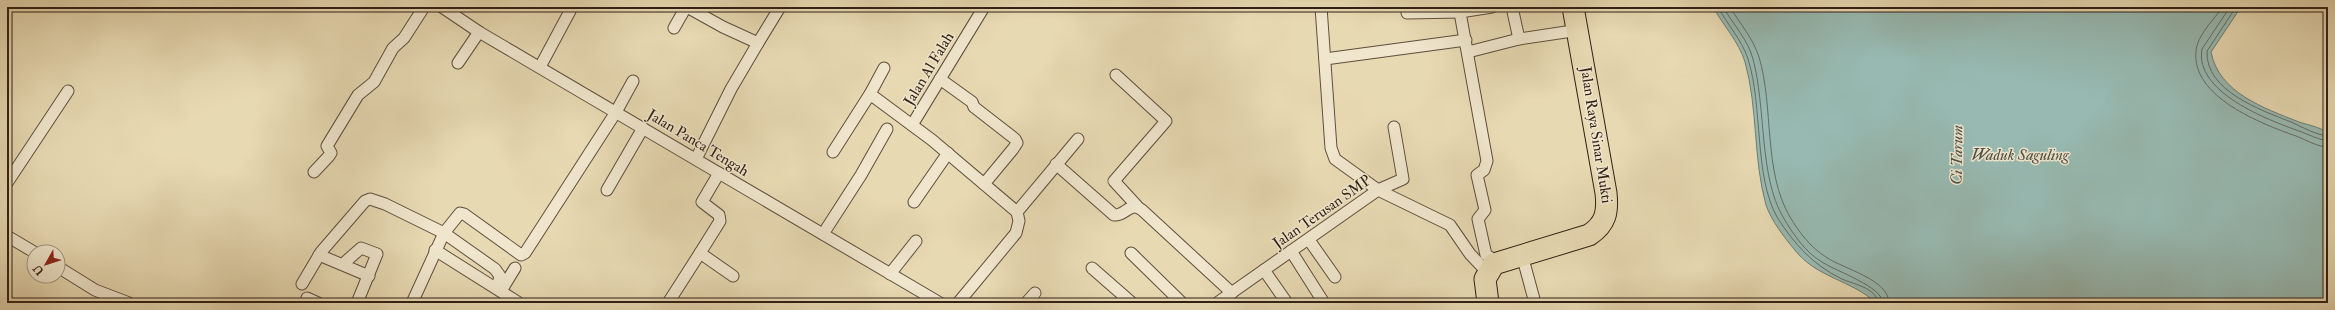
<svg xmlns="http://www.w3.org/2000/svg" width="2335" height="310" font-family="'IM FELL Double Pica',serif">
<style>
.water{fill:#97b9b1;stroke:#6e7c73}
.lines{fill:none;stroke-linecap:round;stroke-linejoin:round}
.shore{stroke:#646c64;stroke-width:1}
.street-casing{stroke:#5e4e3d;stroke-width:13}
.highway-casing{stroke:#312016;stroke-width:23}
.street{stroke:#efe6cd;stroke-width:11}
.highway{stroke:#e7d9b2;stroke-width:21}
.labels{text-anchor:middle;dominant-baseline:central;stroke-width:3;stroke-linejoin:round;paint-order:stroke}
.street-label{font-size:15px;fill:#312016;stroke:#efe6cd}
.water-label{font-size:16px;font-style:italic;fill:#504e44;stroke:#efe6cd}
</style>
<rect width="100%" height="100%" fill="#e7d9b2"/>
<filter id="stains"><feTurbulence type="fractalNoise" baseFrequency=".005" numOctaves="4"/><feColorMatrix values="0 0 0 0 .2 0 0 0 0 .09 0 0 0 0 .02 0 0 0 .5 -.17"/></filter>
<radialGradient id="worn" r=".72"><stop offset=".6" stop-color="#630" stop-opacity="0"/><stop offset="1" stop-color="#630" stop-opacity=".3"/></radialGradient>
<path class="water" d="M1713,7H2241L2211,52C2219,93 2264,108 2299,122C2308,125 2320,127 2328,133V303H1876C1852,280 1816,278 1794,249C1784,237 1771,220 1766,205C1753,159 1758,108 1745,62C1739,42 1723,25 1713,7Z"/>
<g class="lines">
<g class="shore">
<path d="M1718,7C1727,24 1742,40 1748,59C1763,106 1754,176 1777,217C1794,244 1813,265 1842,279C1853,284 1877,288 1878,303"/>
<path d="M1723,7C1733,24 1748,40 1753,59C1766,107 1759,176 1783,217C1793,234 1805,252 1822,262C1837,272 1882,286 1883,303"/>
<path d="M1730,7C1740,24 1753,38 1759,57C1774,107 1763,171 1790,217C1799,232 1810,247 1826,257C1843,269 1889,279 1889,303"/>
<path d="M2223,7C2214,19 2197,36 2196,51C2191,97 2262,124 2296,136C2306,140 2318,147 2328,147"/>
<path d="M2230,7L2202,49C2194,92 2268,120 2299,131C2308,134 2319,140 2328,141"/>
<path d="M2236,7L2207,51C2205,91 2261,110 2291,122C2302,127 2316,135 2328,136"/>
</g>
<g class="street-casing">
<g id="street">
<polyline points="442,7 479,32 940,303"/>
<polyline points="687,7 723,27 758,43 731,89 696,159"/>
<polyline points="1321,7 1331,148 1335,159 1378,190 1450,225 1470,254 1488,273"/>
<polyline points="1459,7 1487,161 1484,170 1477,175 1485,210 1478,219 1486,255 1499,262"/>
<polyline points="1512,7 1519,39"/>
<polyline points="1407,13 1460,12 1492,7"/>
<polyline points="674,28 686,7"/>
<polyline points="758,43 780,7"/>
<polyline points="1468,52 1519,39 1579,30"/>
<polyline points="1325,59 1466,40"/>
<polyline points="458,63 479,32"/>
<polyline points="540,67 570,11"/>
<polyline points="1116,75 1166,121 1114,181 1137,206"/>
<polyline points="940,79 972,102 974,107 1015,139 1017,143 1013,149 984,184"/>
<polyline points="870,94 884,68"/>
<polyline points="912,125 984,7"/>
<polyline points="833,152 870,94 932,140 1017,212 1019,221 1016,233 958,303"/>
<path d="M1056,164L1114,215C1126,216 1129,201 1142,210L1232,293"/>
<polyline points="314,172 329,156 331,153 327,146 358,95 374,82 393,48 404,38 424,7"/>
<polyline points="719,173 702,202 719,215 720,221 700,253 733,276"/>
<polyline points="7,183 68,91"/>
<polyline points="607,190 643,128"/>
<polyline points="914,202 948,153"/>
<polyline points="1017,212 1078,139"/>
<polyline points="823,234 861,175 887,129"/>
<polyline points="7,236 34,252"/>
<polyline points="1309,240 1335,277"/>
<polyline points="435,250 519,303"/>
<polyline points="1291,251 1324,303"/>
<polyline points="1131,253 1182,303"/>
<polyline points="319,255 369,276"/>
<polyline points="1522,255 1535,303"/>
<polyline points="343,264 361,248 377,254 357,303"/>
<polyline points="58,267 95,290 129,303"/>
<polyline points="1092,268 1132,303"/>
<polyline points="1264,270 1287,303"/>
<polyline points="890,274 916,241"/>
<polyline points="302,284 321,252 365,201 370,199 385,204 444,233 495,269 500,276 497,288"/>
<polyline points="501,291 515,268"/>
<polyline points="307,298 318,303"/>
<polyline points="412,303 444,233 460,213 464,214 521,255 525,253 616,112 633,81"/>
<polyline points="668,303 700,253"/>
<polyline points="1026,303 1035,293"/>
<polyline points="1217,303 1378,190 1403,179 1394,127"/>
</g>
</g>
<g class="highway-casing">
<path id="highway" d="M1488,303L1485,279L1494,264L1589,235C1606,224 1608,212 1606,193L1573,7"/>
</g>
<use href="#street" class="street"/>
<use href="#highway" class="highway"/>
</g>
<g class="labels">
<g class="street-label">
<text transform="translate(929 69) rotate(-59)">Jalan Al Falah</text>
<text transform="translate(1596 135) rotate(81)">Jalan Raya Sinar Mukti</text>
<text transform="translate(698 143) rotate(31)">Jalan Panca Tengah</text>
<text transform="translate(1322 212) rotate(-35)">Jalan Terusan SMP</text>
</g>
<g class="water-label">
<text transform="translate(1957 155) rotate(-89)">Ci Tarum</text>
<text x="2020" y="155">Waduk Saguling</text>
</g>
</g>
<rect width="2335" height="310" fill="none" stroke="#e7d9b2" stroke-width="24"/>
<rect x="8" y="8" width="2319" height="294" fill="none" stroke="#312016" stroke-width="2"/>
<rect x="12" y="12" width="2311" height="286" fill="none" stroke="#312016"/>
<g transform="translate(46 264) rotate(231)"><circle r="19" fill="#efe6cd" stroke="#a39784"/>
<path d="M0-3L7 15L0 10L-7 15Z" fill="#8f2418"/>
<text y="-6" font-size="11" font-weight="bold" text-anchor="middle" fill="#312016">U</text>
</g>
<rect width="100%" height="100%" filter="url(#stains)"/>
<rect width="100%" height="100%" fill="url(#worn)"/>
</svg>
